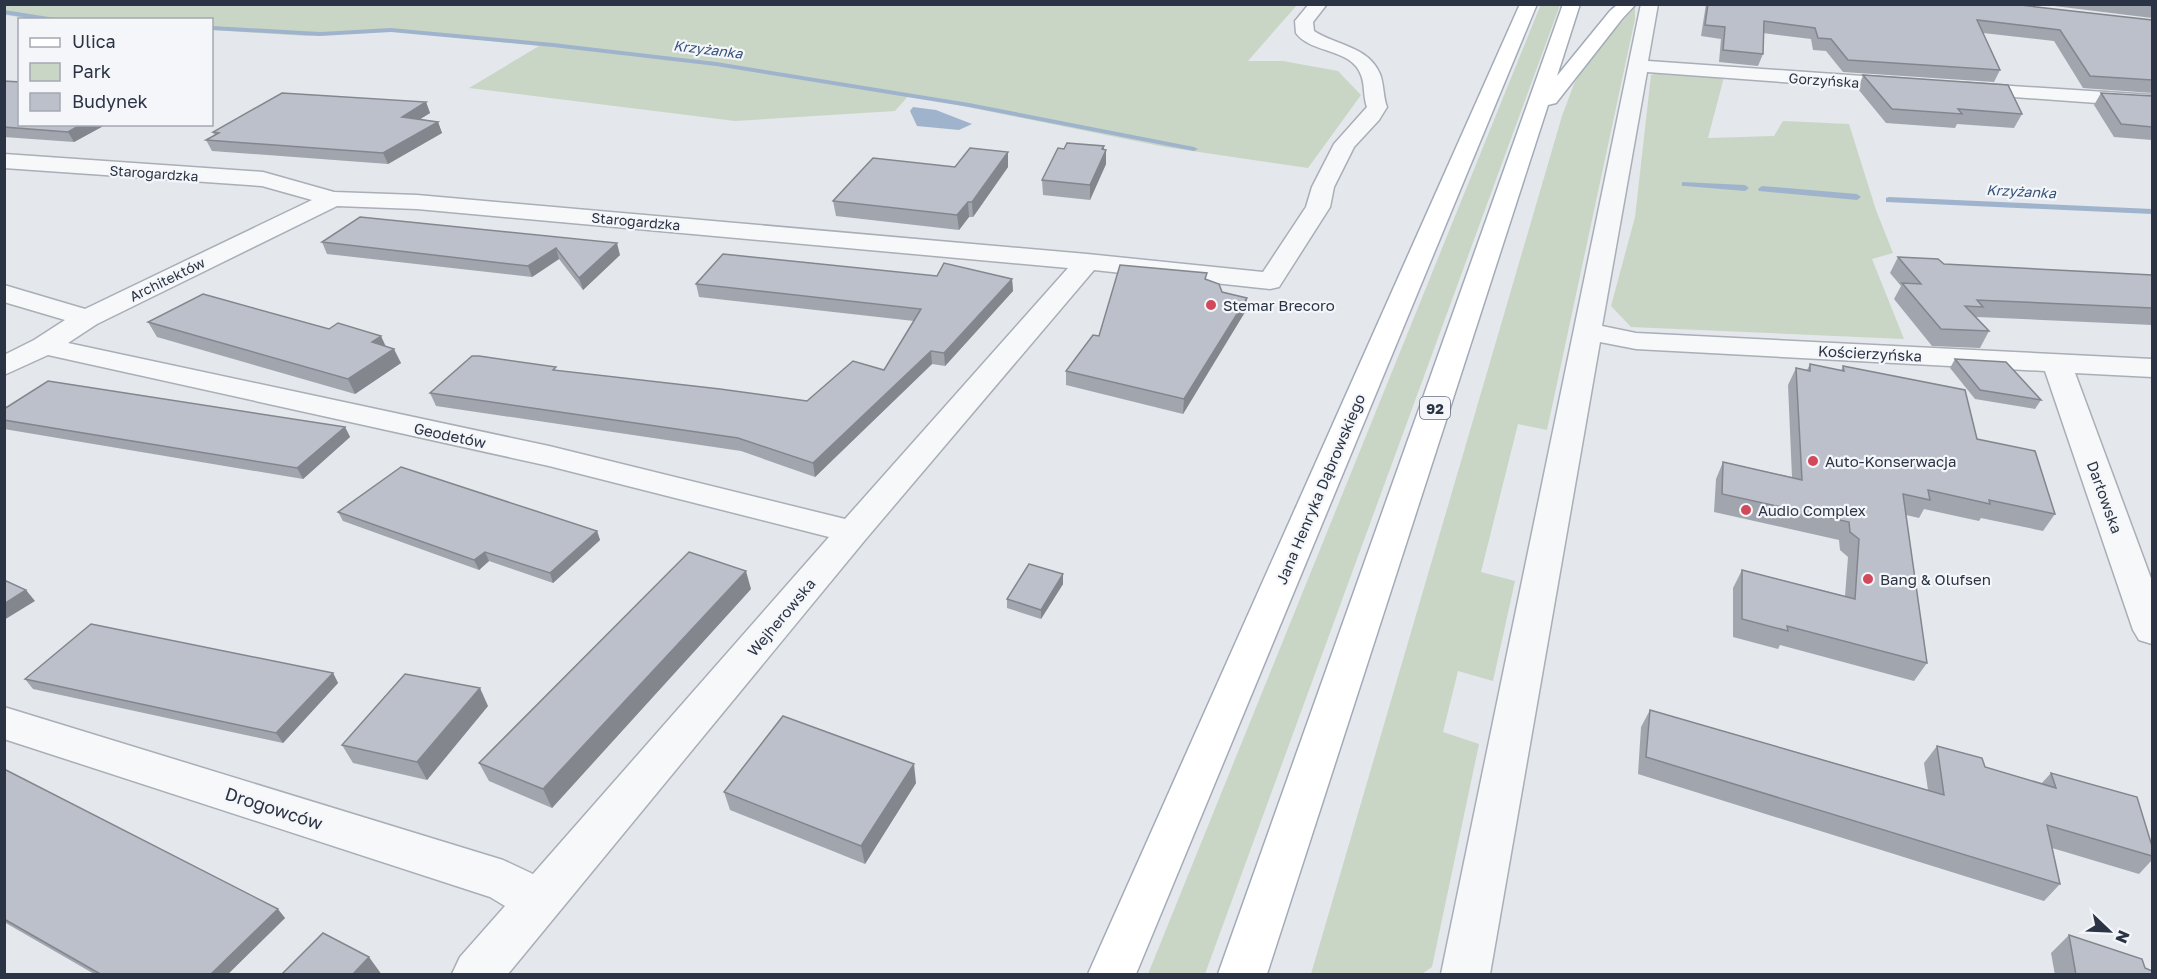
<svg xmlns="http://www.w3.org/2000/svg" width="2157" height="979" font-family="'Golos Text',sans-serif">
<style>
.green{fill:#c9d6c5}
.water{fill:#9fb4cc}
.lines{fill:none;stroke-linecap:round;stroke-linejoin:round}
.stream{fill:#9fb4cc;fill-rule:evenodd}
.street-casing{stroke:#a9aeb7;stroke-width:3}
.primary-casing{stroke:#a3abb8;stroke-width:3}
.street{fill:#f7f8fa;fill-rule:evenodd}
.primary{fill:#fff;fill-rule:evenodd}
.wall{fill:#a1a5ae}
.shaded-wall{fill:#83868d}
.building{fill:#bbc0ca;stroke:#83868d;stroke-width:1.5}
.poi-dot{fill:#d1495b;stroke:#f4f6f9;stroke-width:2}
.labels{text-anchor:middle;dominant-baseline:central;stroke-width:4.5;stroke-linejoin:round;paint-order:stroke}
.far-water-label{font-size:14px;font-style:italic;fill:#34527a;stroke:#f4f6f9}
.far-street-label{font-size:14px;fill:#2b3445;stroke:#f4f6f9}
.shield{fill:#f4f6f9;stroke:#676e7b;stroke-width:1.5}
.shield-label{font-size:14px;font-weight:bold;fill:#2b3445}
.poi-label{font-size:15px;fill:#2b3445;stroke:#f4f6f9;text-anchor:start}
.street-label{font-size:15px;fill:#2b3445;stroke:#f4f6f9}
.near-street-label{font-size:18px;fill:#2b3445;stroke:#f4f6f9}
</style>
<rect width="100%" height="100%" fill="#e4e7ec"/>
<g class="green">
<polygon points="1541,4 1560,5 1205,974 1148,974"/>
<path d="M4,5H1297L1248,61H1283L1338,71L1361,95L1308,168L1165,147L909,95L895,111L735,121L469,88L539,46L392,31L307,36L212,30V20C143,20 72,26 5,15Z"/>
<polygon points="1635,7 1635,19 1547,430 1518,424 1481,572 1515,581 1493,681 1458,671 1443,732 1479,744 1432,967 1422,974 1311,974 1562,116 1574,84 1586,63"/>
<polygon points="1658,73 1724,77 1708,138 1774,136 1783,121 1849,124 1876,210 1893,253 1872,259 1904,339 1631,327 1611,306 1635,217 1651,75"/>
</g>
<polygon class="water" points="913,107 936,110 972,124 959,130 917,126 910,111"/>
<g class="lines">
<g class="stream">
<polygon points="4,10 55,18 58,20 40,20 4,14"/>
<polygon points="212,26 320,32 391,28 553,43 716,62 969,103 1194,147 1198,149 1194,151 969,107 716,66 553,47 391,32 320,36 212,30"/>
<polygon points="1682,182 1745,185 1749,188 1745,191 1685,186 1682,186"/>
<polygon points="1762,186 1857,194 1861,197 1857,200 1759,191 1758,189"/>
<polygon points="1889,197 2152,209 2152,214 1886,202 1886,198"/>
</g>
<g class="street-casing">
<g id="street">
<path d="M1309,4H1327L1313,22L1314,31C1337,46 1368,46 1380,74C1384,84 1383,97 1387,107L1379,120L1354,147L1334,187L1330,207L1279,287L1270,289L1094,270L865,540L508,974H452L460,957L505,906L490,897L4,739V707L503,860L533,874L829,537L549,466L48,355L4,375V355L34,340L65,320L4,302V285L85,309L312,200L262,186L4,168V154L263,172L334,192L417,195L1087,254L1263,272L1306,207L1312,187L1334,144L1367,107C1363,96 1365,84 1361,75C1352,48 1311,54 1296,33L1295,21ZM337,206L417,209L1068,268L845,519L549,446L68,343L97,324Z"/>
<polygon points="1641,4 1658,4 1648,61 1905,79 1912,81 1915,85 1912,89 1905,91 1647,72 1602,326 1636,333 2152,359 2152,377 2075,373 2152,581 2152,644 2139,640 2133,630 2045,371 1636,349 1600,342 1490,974 1441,974"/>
<polygon points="1966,83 2152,95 2152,107 1959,93 1956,89 1959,85"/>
</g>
</g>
<g class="primary-casing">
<g id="primary">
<polygon points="1520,4 1537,4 1136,974 1088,974"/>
<polygon points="1563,4 1580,4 1557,76 1610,11 1618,4 1636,4 1622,19 1556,103 1548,105 1267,974 1218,974"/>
</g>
</g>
<use href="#street" class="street"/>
<use href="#primary" class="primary"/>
</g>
<g class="wall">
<polygon points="1706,4 2011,4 2152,20 2152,93 2083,88 2054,41 1983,33 2000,70 1994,82 1843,72 1826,51 1813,50 1811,39 1763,33 1763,54 1758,66 1719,62 1721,39 1701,36"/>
<polygon points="2038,4 2152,4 2152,18"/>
<polygon points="1863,75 2022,114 2014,128 1957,124 1955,128 1886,123 1858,89"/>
<polygon points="4,81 20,124 107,124 74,142 4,137"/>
<polygon points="2101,93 2152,96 2152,140 2114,137 2094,105"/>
<polygon points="426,102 430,113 420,119 438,122 442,133 388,164 212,151 206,140 214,135 213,132"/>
<polygon points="1104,146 1104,150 1106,150 1106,164 1090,200 1043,195 1042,180 1064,149"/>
<polygon points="955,167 1008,167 973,217 969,217 959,230 836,216 833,201"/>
<polygon points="360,217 620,255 583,290 559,259 532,277 327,254 322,242"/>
<polygon points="1898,257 1944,264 2152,275 2152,325 1977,317 1977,318 1989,331 1980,348 1932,346 1894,299 1901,286 1890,273"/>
<polygon points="937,276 1012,279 1013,291 945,366 932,364 815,477 741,451 436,406 430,393 557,371 807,401 884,370 914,321 699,297 696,284"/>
<polygon points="1206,279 1222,292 1247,298 1245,312 1183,414 1066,385 1066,371 1099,336"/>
<polygon points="148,322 386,346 401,363 355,394 157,337"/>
<polygon points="1955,359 2041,400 2035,409 1975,399 1950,368"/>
<polygon points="1810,364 1841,371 1843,366 1977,439 2055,514 2043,531 1981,518 1979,521 1924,509 1919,518 1906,515 1927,663 1914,681 1780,645 1778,649 1733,637 1733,588 1742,570 1845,596 1848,557 1840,550 1839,540 1714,512 1716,479 1723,462 1792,477 1788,385 1796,368 1807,370"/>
<polygon points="4,409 345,427 350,437 303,479 4,429"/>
<polygon points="338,512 597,531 600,540 553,583 489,561 479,570 343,521"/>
<polygon points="1063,574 1063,584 1041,619 1007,608 1007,599"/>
<polygon points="751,589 552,808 489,781 479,763"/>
<polygon points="333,673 338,683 283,743 33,689 25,679"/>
<polygon points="488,706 427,780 353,763 342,745"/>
<polygon points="1650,710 1928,790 1924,763 1937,746 1985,767 2041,784 2051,773 2152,846 2152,860 2139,874 2052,848 2060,884 2044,901 1638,774 1641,727"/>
<polygon points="4,769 285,918 227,975 96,975 4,922"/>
<polygon points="916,783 865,864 730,810 724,792"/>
<polygon points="2069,935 2145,968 2152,975 2055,975 2051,953"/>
</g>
<g class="shaded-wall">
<polygon points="426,102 430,113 406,128 402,117"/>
<polygon points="438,122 442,133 388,164 383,153"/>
<polygon points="82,124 107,124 74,142 68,132"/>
<polygon points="1104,146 1104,155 1106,150 1106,164 1090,200 1090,185"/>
<polygon points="1008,152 1008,167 973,217 972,202"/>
<polygon points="968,202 969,217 959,230 957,215"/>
<polygon points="617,243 620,255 583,290 579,278"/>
<polygon points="556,248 559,259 532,277 528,266"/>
<polygon points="1012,279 1013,291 945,366 944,353"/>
<polygon points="1247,298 1245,312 1183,414 1184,399"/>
<polygon points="381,336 388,351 372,342"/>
<polygon points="394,349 401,363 355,394 348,379"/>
<polygon points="931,351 932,364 815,477 813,463"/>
<polygon points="345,427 350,437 303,479 297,468"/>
<polygon points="597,531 600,540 553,583 550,573"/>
<polygon points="485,552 489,561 479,570 474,560"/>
<polygon points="746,571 751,589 552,808 543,789"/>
<polygon points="1063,574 1063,584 1041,619 1041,610"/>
<polygon points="26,590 35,601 4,620 4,604"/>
<polygon points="333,673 338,683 283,743 276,733"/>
<polygon points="480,688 488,706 427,780 417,762"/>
<polygon points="914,764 916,783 865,864 861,846"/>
<polygon points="278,909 285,918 227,975 210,975"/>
<polygon points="369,957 382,975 352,975"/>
</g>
<g class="building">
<polygon points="1708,4 2011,4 2152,20 2152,80 2090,76 2060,30 1977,20 2000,70 1848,60 1831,39 1818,38 1815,28 1764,21 1763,54 1723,50 1725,27 1705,25"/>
<polygon points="2137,4 2152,4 2152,6"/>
<polygon points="1863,75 2008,85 2022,114 1958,109 1962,114 1892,109"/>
<polygon points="4,81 20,82 20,124 82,124 68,132 4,127"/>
<polygon points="282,93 426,102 402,117 438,122 383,153 206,140 219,133 213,132"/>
<polygon points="2101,93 2152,96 2152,127 2121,124"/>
<polygon points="1067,143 1104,146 1102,149 1106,150 1090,185 1042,180 1058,148 1064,149"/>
<polygon points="970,148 1008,152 972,202 968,202 957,215 833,201 873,158 955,167"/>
<polygon points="360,217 617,243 579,278 556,248 528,266 322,242"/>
<polygon points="723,254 937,276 944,263 1012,279 944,353 931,351 813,463 738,438 430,393 472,356 479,356 556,367 553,370 720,389 807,401 853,361 884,370 921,309 696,284"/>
<polygon points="1898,257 1938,259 1944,264 2152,275 2152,308 1977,300 1983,307 1965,306 1989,331 1941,329 1902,283 1921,284"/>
<polygon points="1120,265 1207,273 1205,279 1219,284 1222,292 1247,298 1184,399 1066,371 1093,335 1099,336"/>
<polygon points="203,294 329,329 338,323 381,336 372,342 394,349 348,379 148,322"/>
<polygon points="1955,359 2006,362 2041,400 1980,390"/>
<polygon points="1810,364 1844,371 1843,366 1965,390 1977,439 2035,451 2055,514 1989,500 1990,504 1928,490 1930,500 1903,494 1927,663 1787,626 1788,631 1742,619 1742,570 1855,599 1859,539 1850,532 1849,522 1722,494 1723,462 1802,480 1796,368 1810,371"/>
<polygon points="48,381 345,427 297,468 4,420 4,409"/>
<polygon points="401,467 597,531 550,573 485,552 474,560 338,512"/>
<polygon points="689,552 746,571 543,789 479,763"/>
<polygon points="1029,564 1063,574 1041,610 1007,599"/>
<polygon points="4,580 26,590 4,604"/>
<polygon points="91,624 333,673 276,733 25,679"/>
<polygon points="405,674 480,688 417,762 342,745"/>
<polygon points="1650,710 1944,795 1937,746 1982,758 1985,767 2056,788 2051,773 2137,797 2152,846 2152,856 2047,825 2060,884 1646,757"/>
<polygon points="783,716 914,764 861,846 724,792"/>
<polygon points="4,769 278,909 210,975 102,975 4,919"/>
<polygon points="323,933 369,957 352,975 281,975"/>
<polygon points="2069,935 2142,959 2145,968 2152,971 2152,975 2076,975"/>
</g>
<g class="poi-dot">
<circle cx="1211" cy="305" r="6"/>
<circle cx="1813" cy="461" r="6"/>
<circle cx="1746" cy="510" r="6"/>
<circle cx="1868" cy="579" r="6"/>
</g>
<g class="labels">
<g class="far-water-label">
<text transform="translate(708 49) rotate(7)">Krzyżanka</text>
<text transform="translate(2021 191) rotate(3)">Krzyżanka</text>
</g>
<g class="far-street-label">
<text transform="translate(1824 80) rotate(4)">Gorzyńska</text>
<text transform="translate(154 173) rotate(4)">Starogardzka</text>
<text transform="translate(636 221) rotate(5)">Starogardzka</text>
<text transform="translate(167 279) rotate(-26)">Architektów</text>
</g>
<rect class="shield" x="1420" y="397" width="30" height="22" rx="4.5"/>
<g class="shield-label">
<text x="1435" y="408">92</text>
</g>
<g class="poi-label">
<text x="1223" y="305">Stemar Brecoro</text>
<text x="1825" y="461">Auto-Konserwacja</text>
<text x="1758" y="510">Audio Complex</text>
<text x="1880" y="579">Bang &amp; Olufsen</text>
</g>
<g class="street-label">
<text transform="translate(1870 353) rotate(3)">Kościerzyńska</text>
<text transform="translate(450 435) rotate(12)">Geodetów</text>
<text transform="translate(1320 489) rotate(-67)">Jana Henryka Dąbrowskiego</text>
<text transform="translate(2105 497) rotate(70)">Darłowska</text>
<text transform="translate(781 617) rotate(-50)">Wejherowska</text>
</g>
<g class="near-street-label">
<text transform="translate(274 808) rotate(18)">Drogowców</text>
</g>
</g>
<rect width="2157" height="979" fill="none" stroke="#2b3445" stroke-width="12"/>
<rect x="18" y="18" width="195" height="108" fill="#f4f6f9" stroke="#a4a8b1" stroke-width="1.5"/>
<rect x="30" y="38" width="30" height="9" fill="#ffffff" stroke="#a4a8b1" stroke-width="1.5"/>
<text x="72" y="48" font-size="18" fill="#2b3445">Ulica</text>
<rect x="30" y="63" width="30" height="18" fill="#c9d6c5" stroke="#a4a8b1" stroke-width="1.5"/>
<text x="72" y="78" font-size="18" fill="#2b3445">Park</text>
<rect x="30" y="93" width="30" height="18" fill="#bbc0ca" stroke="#a4a8b1" stroke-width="1.5"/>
<text x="72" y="108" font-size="18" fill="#2b3445">Budynek</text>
<g transform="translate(2109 931) rotate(113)" stroke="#f4f6f9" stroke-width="4.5" paint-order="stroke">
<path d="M0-4.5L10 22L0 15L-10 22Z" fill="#2b3445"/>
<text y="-9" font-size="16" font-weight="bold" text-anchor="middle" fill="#2b3445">N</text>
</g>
</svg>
